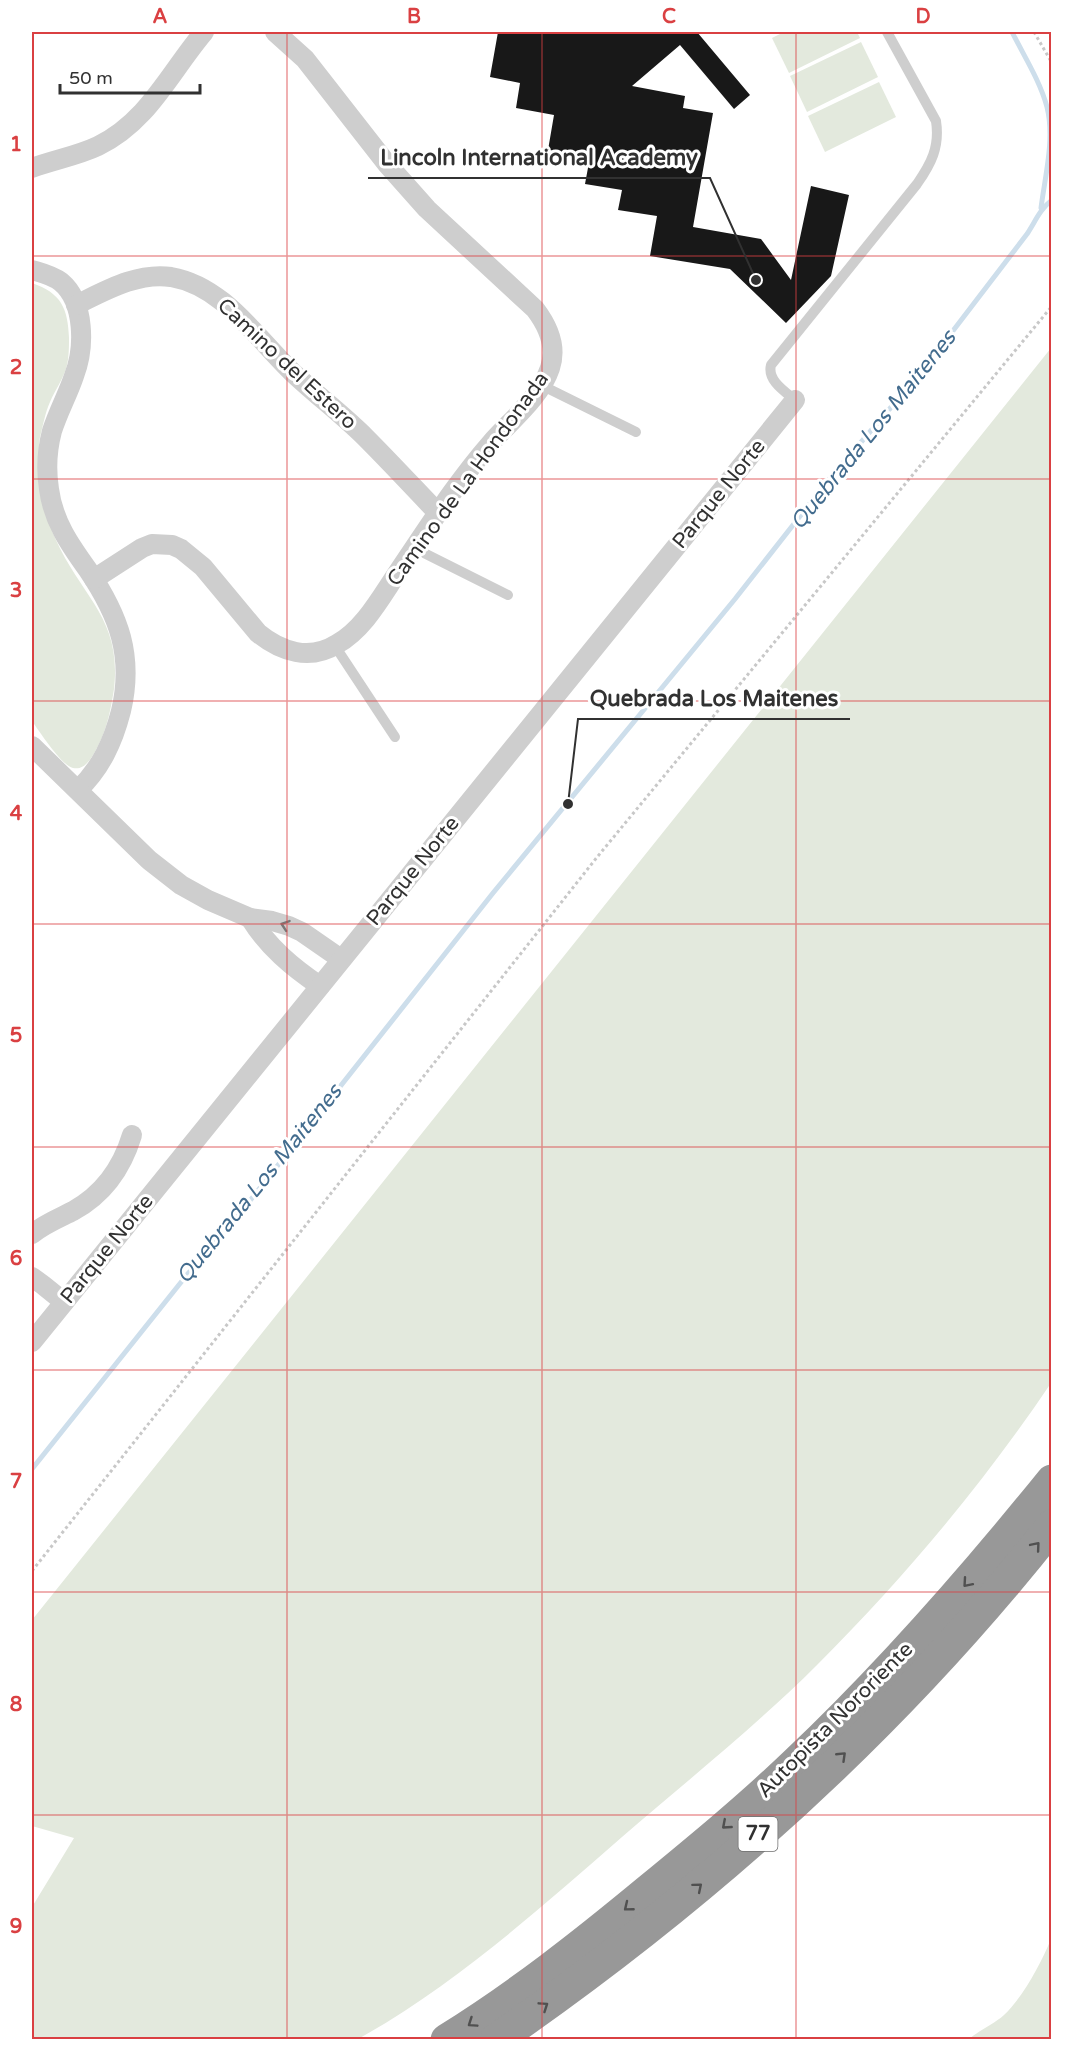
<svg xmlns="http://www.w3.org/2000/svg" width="1083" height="2071" font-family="'Varela Round',sans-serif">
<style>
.green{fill:#e3e9dd}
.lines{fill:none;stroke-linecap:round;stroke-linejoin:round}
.stream{stroke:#cddeeb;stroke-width:5}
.building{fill:#181818}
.path{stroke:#c8c8c8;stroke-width:3;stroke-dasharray:3 3;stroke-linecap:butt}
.lane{stroke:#cecece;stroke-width:10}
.street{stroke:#cecece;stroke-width:20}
.highway{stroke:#989898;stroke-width:33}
.oneway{stroke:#787878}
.oneway2{stroke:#505050}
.grid{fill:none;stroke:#da4042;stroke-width:1.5;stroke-opacity:0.55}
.labels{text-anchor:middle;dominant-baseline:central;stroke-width:6;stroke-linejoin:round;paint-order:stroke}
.shield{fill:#fff;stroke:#6f6f6f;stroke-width:1.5}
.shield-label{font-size:20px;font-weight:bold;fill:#313131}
.street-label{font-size:21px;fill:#313131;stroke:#fff}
.water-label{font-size:22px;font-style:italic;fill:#436c8e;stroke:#fff}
.leader{fill:none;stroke:#313131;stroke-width:2}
.callout-dot{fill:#313131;stroke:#fff;stroke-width:2}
.callout-label{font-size:22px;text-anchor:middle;font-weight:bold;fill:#313131;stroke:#fff;stroke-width:6;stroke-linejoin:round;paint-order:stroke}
.neatline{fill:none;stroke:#da4042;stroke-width:2}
.grid-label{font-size:20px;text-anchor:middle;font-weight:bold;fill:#da4042}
</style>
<rect width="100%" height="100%" fill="#fff"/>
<g class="green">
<polygon points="784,32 857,32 860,38 789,73 772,38"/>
<polygon points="861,42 878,77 807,112 790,76"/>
<polygon points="879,82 896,117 825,152 808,116"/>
<path d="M32,283C61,293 68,308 69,338C69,346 69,357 67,365C64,378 55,390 50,402C45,413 43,426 40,437C37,452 41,468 43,483C46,502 47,522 56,540C82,598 122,618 114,689C111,708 107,729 98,746C93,755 86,771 73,768C62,766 39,731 32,721Z"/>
<path d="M1051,348V1383C983,1484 904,1578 817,1665C757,1725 687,1781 622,1837C538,1910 455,1985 358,2039H32V1907L74,1838L32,1826V1620Z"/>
<path d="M1051,1939V2039H969C980,2030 994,2024 1004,2015C1024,1996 1041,1963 1051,1939Z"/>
</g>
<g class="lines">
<g class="stream">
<path d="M1012,32C1024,56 1040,81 1047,107C1055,139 1045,176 1041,208"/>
<path d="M32,1469L186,1276L241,1212L493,893L735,599L826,483L923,370L1027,234C1035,222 1040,209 1052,200"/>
</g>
</g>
<polygon class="building" points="498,32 697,32 750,95 734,109 680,45 632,86 685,96 683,108 713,113 693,227 761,239 791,280 811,186 849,195 831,276 786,323 730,269 650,256 657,216 618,210 622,190 585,184 590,157 548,150 554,115 516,108 520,83 490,77"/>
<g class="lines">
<g class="path">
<polyline points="1034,32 1052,63"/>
<polyline points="32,1571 598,856 1052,306"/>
</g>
<g class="lane">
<polyline points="541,385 636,432"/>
<path d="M795,400C784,391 767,380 771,365L917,184C931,164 940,147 936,121L887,32"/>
<polyline points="414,548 508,595"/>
<polyline points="335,646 395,737"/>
</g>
<g class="street">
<path d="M32,168C53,160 77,156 98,146C148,122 170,72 204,32"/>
<path d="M32,270C42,273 52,275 61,282C85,302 85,348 74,376C68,394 58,412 52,431C47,450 46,470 49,489C53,521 70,545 88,570C119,616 134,656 121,711C113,742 101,768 78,790"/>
<path d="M76,305C105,291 137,272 171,277C223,286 255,336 291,371C315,394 342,414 365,437C390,462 414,488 438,513"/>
<path d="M94,579L142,548L152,544L172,545L181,549L203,567L258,633C281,652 310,661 337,644C364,629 381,597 398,572C428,528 456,483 491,443C511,420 540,398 550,368C557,347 548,326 535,309L427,209L387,164L305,59L275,32"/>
<polyline points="32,746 149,860 181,885 208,900 250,918 272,921 289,926 302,932 341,959"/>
<path d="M250,918C268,947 292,967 320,986"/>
<path d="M32,1234C44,1224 59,1218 73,1211C104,1194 122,1168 132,1135"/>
<polyline points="32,1277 43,1285 64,1302"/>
<polyline points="32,1342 795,400"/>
</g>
<g class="highway">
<path d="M447,2040C518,1996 584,1944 648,1891C698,1850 749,1808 796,1763C888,1676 972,1580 1052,1481"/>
<path d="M496,2040C703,1897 895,1725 1052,1526"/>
</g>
</g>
<defs><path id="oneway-chevron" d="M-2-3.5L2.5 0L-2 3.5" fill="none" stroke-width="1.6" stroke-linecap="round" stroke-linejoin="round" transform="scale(1.5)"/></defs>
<use class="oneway" href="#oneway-chevron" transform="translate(285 925) rotate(-161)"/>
<g class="oneway2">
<use href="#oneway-chevron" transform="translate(1036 1546) rotate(-50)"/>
<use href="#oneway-chevron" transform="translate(967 1583) rotate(131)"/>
<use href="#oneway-chevron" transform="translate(842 1756) rotate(-44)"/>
<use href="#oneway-chevron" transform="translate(726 1825) rotate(139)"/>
<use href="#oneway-chevron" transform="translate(698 1887) rotate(-40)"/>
<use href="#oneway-chevron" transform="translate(628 1907) rotate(141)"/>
<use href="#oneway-chevron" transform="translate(544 2006) rotate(-34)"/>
<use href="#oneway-chevron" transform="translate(472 2023) rotate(146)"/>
</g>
<path class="grid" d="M287,32V2040M542,32V2040M796,32V2040M32,256H1052M32,479H1052M32,701H1052M32,924H1052M32,1147H1052M32,1370H1052M32,1592H1052M32,1815H1052"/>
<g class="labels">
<rect class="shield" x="738.5" y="1817" width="39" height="34" rx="4.5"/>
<g class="shield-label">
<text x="758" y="1834">77</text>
</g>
<g class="street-label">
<text transform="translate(287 364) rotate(43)">Camino del Estero</text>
<text transform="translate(468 479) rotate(-54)">Camino de La Hondonada</text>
<text transform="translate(719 494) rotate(-51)">Parque Norte</text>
<text transform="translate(413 871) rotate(-51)">Parque Norte</text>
<text transform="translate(107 1249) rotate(-51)">Parque Norte</text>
<text transform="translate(835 1720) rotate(-45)">Autopista Nororiente</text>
</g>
<g class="water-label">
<text transform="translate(873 430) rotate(-51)">Quebrada Los Maitenes</text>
<text transform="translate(259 1184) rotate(-51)">Quebrada Los Maitenes</text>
</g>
</g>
<path class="leader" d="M756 280L710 178H368M568 804L578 719H850"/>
<g class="callout-dot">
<circle cx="756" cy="280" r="6"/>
<circle cx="568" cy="804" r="6"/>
</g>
<g class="callout-label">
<text x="539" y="165">Lincoln International Academy</text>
<text x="714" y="706">Quebrada Los Maitenes</text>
</g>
<rect width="1083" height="2071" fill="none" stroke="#ffffff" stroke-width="66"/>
<path d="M60 84v9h140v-9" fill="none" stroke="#313131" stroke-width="3"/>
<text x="69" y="84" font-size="18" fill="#313131" stroke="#ffffff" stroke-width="4.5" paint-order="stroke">50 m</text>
<rect x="33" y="33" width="1017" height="2005" class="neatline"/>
<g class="grid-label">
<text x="160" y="23">A</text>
<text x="414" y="23">B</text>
<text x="669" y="23">C</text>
<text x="923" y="23">D</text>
<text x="16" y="151">1</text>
<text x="16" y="374">2</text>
<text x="16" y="597">3</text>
<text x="16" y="820">4</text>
<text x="16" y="1042">5</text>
<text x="16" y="1265">6</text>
<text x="16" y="1488">7</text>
<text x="16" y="1711">8</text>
<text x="16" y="1933">9</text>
</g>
</svg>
